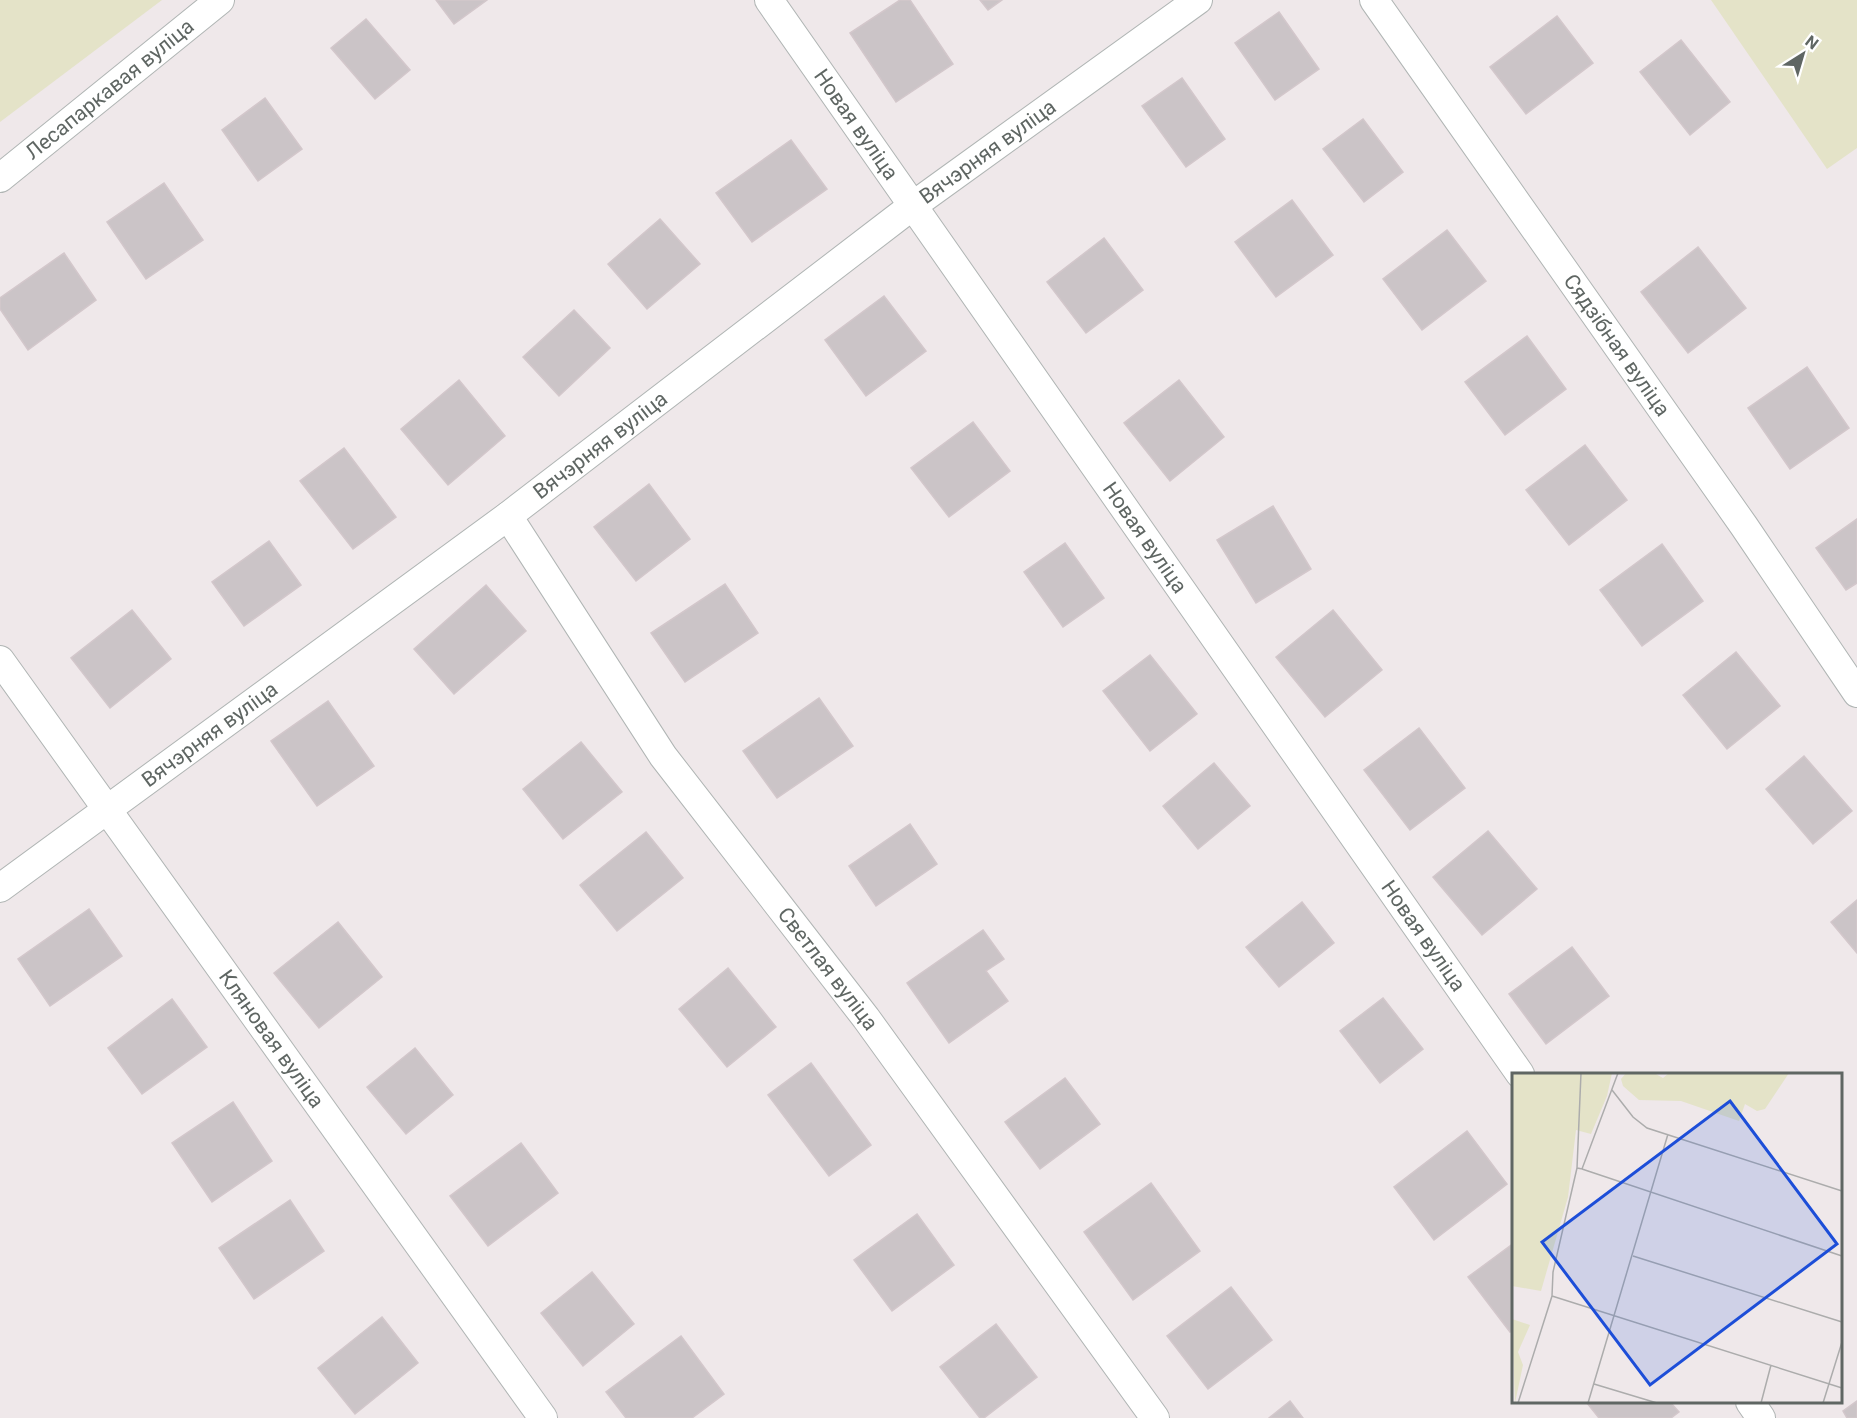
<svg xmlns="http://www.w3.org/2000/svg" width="1857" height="1418" font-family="Roboto,sans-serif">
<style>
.green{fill:#e4e3c8}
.building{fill:#cbc4c7;stroke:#d3c7cb;stroke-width:1.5}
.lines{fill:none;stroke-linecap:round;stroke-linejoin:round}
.street-casing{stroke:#b0b5b4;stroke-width:30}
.street{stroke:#fff;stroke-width:28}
.labels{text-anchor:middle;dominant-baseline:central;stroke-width:6;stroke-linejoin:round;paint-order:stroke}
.street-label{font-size:21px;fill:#5f6663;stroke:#fff}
.inset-road{fill:none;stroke:#acacac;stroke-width:1.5}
.view{fill:#1d4ed8;fill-opacity:0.15;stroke:#1d4ed8;stroke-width:3}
.inset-edge{fill:none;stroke:#5f6663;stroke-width:3}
</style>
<rect width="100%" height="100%" fill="#efe8ea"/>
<g class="green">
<polygon points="0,0 162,0 0,122"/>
<polygon points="1711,0 1857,0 1857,148 1827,169"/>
</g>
<g class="building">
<polygon points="436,0 487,0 454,24"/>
<polygon points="900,0 910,0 953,64 896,102 850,33"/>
<polygon points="980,0 1002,0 988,10"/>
<polygon points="1279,12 1319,69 1275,100 1235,43"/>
<polygon points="1557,16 1593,63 1526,114 1490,67"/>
<polygon points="366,19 410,70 375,99 331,48"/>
<polygon points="1681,40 1730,102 1690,135 1640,72"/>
<polygon points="1182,78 1225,139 1186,167 1142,106"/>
<polygon points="265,98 302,149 258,181 222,130"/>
<polygon points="1363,119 1403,172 1364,202 1323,149"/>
<polygon points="791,140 827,189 752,242 716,193"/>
<polygon points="164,183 203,240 146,279 107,222"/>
<polygon points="1292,200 1333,255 1276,297 1235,242"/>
<polygon points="660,219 700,264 647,309 608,264"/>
<polygon points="1447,230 1486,281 1422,330 1383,279"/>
<polygon points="1104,238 1143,290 1086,333 1047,282"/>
<polygon points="1698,247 1746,308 1688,353 1641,292"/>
<polygon points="64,253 96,300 28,350 0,309 0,298"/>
<polygon points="884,296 926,351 866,396 825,340"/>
<polygon points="574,310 610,348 559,396 523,357"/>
<polygon points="1527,336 1566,389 1505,435 1465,382"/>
<polygon points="1807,367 1849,428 1790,469 1748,408"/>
<polygon points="459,380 505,436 448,485 401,429"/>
<polygon points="1179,380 1224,437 1170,481 1124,423"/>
<polygon points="973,422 1010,471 949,517 911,468"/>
<polygon points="1585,445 1627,500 1569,545 1526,490"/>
<polygon points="344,448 396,517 353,549 300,481"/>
<polygon points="649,484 690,539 636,581 594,527"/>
<polygon points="1273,506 1311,569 1256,603 1217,540"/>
<polygon points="1857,519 1857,583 1846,590 1816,548"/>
<polygon points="269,541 301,585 244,626 212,582"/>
<polygon points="1065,543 1104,598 1063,627 1024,572"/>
<polygon points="1662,544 1703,601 1642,646 1600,590"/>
<polygon points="725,584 758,633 685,682 651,633"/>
<polygon points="486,585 526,631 454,694 414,649"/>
<polygon points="132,610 171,659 110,708 71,658"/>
<polygon points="1333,610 1382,670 1325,717 1276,657"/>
<polygon points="1736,652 1780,706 1727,749 1683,695"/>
<polygon points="1150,655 1197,714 1150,751 1103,691"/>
<polygon points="819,698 853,746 777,798 743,751"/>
<polygon points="328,701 374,766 317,806 271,741"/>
<polygon points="1419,728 1465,788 1410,830 1364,770"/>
<polygon points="581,742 622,792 563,839 523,789"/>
<polygon points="1804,756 1852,811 1813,844 1766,789"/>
<polygon points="1214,763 1250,806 1198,849 1163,806"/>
<polygon points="910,824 937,864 876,906 849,866"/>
<polygon points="1488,831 1537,889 1482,935 1433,877"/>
<polygon points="646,832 683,878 617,931 580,885"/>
<polygon points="1857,900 1857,953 1831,922"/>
<polygon points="1302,902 1334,943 1279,987 1246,947"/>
<polygon points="89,909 122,956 50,1006 18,959"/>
<polygon points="338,922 382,977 319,1028 274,973"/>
<polygon points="983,930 1004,959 986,971 1008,1001 949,1043 907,983"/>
<polygon points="1572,947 1609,996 1546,1044 1509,994"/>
<polygon points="728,968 776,1027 727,1067 679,1009"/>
<polygon points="1383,998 1423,1049 1380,1083 1340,1031"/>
<polygon points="172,999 207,1047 142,1094 108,1048"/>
<polygon points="415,1048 453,1095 406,1134 367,1087"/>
<polygon points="811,1063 871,1145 829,1176 768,1095"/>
<polygon points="1065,1078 1100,1124 1040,1169 1005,1122"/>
<polygon points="233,1102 272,1161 212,1202 172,1143"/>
<polygon points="1467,1131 1507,1184 1434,1240 1394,1187"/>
<polygon points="521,1143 558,1193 488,1246 450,1196"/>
<polygon points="1151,1183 1200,1251 1133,1300 1084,1232"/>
<polygon points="290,1200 324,1251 254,1299 219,1248"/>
<polygon points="917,1214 954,1265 892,1311 854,1260"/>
<polygon points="1514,1243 1514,1330 1510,1332 1468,1277"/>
<polygon points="592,1272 634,1324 583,1366 541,1313"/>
<polygon points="1231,1287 1272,1340 1208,1389 1167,1336"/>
<polygon points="382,1317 418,1363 355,1414 318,1368"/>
<polygon points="996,1324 1037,1377 984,1418 980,1418 940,1367"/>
<polygon points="681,1336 724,1394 692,1418 626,1418 606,1392"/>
<polygon points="1290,1401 1303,1418 1269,1418"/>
<polygon points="1857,1401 1857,1418 1847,1418 1843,1411"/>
<polygon points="1589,1402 1670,1402 1679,1412 1671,1418 1599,1418 1587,1403"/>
</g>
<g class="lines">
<g class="street-casing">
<g id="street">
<path id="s1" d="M769,0L1520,1074"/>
<path id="s2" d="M1374,0L1744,526L1857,693"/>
<path id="s3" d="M0,178L220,0"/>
<path id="s4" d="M508,516L663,756L866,1018L1155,1418"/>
<path id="s5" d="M0,660L543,1418"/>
<path id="s6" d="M0,888L508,516L911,207L1198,0"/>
<polyline points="1750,1402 1761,1418"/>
</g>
</g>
<use href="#street" class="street"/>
</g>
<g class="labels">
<g class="street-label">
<text stroke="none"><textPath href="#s3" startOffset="141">Лесапаркавая вуліца</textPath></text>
<text stroke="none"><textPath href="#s1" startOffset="152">Новая вуліца</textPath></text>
<text stroke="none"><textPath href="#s6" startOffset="1232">Вячэрняя вуліца</textPath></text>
<text stroke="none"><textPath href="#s2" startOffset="422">Сядзібная вуліца</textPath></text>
<text stroke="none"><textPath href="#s6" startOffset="746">Вячэрняя вуліца</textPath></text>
<text stroke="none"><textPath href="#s1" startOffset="656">Новая вуліца</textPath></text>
<text stroke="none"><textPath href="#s6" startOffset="260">Вячэрняя вуліца</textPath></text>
<text stroke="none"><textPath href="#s1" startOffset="1142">Новая вуліца</textPath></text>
<text stroke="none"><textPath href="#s4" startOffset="555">Светлая вуліца</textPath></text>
<text stroke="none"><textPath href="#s5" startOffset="466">Кляновая вуліца</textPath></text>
</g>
</g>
<g transform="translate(1512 1073)">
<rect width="330" height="330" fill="#efe8ea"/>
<path d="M0,0H100L95,23L79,61L64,57L56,124L29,218L0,213ZM114,0H142L151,5L157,0H277L253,36L245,38L233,31L227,48L169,28L127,27L111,13L109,6ZM0,246L18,252L6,279L11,292L3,330Z" fill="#e4e3c8"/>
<path class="inset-road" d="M100,17L121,44L135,55L330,118M65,95L69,0M70,96L330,183M121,183L330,249M40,223L330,315M82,311L145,330M6,330L40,223L41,199L65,95L70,96L106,0M76,330L156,61M249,330L259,292M311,330L330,269"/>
<path class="view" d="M218,28L325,171L138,312L30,169Z"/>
<rect width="330" height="330" class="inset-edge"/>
</g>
<g transform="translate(1803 54) rotate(37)" stroke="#ffffff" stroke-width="4.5" paint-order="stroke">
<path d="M0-4.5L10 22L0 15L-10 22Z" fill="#5f6663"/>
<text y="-9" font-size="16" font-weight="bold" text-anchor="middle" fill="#5f6663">N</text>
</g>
</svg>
